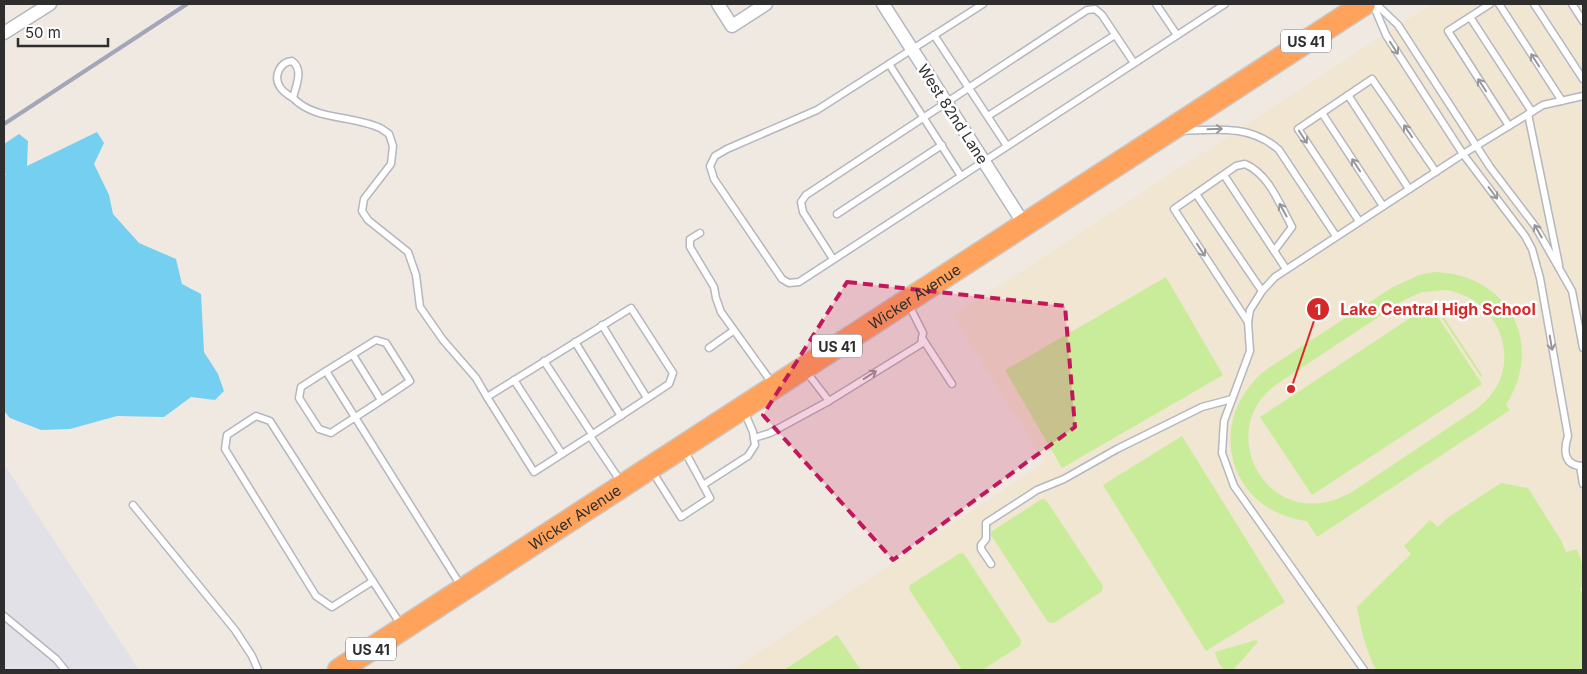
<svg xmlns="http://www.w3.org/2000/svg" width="1587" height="674" font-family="Inter,sans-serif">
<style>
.industrial{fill:#e3e1e8}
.education{fill:#f0e6d1}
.pitch{fill:#c9ec9a;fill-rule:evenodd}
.water{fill:#75cff0}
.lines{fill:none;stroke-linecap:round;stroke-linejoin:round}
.lane-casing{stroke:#b4b7c1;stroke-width:9}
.street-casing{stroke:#b4b7c1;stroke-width:15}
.highway-casing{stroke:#c9c9c9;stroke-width:25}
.lane{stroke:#fff;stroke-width:6}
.street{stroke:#fff;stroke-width:12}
.highway{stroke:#ffa35c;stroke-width:22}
.rail{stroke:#a3a6b8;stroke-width:4}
.oneway{stroke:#969696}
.marked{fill:#c2185b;fill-opacity:0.2;stroke:#c2185b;stroke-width:4;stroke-dasharray:10 6;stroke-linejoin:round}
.labels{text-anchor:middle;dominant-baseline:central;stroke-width:5;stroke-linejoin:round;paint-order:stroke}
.shield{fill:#fff;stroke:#6d6d6d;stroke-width:1}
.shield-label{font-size:14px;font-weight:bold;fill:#2e2e2e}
.street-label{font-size:15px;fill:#2e2e2e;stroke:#fff}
.leader{fill:none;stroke:#d62828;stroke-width:2}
.callout-dot{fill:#d62828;stroke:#fff;stroke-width:2}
.mark-label{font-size:15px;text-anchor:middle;font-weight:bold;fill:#fff}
.callout-label{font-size:16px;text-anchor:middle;font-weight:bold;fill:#d62828;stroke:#fff;stroke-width:5;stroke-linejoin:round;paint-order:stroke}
</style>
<rect width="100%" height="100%" fill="#efe9e1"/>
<polygon class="industrial" points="4,464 139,670 4,670"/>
<polygon class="education" points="1431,4 1583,4 1583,670 732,670 1045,462 953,316"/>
<g class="pitch">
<path d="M1434,272C1507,274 1546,341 1506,405L1510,410L1317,537L1307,521C1226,511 1204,418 1267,369L1393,287L1419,275ZM1446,290C1492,297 1521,349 1494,391C1489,398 1483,404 1475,410L1352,492C1345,495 1338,499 1331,501C1259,520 1217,426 1277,384L1404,300L1422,292Z"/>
<polygon points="1166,277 1223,375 1062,468 1005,370"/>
<polygon points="1430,305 1482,384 1312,495 1260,417"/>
<polygon points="1438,308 1482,375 1481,377 1436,309"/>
<polygon points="1182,436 1285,602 1206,651 1103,485"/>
<path d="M1501,483L1528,488L1562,542L1566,552L1577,549L1583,566V587L1580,588L1583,596V670H1376C1366,650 1361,630 1357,607L1411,554L1404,546L1430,520L1438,527L1447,518Z"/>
<polygon points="1042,499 1046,500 1103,586 1102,591 1054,623 1048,622 991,535 992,531"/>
<polygon points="960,553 964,554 1021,640 1020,646 982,670 962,670 909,589 910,585"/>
<polygon points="837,635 861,670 784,670"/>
<polygon points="1256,640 1258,642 1233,670 1224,670 1218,662 1215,652"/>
</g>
<polygon class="water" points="97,132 104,143 94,164 109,195 113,214 139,243 176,259 182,284 201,294 204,352 218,374 224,391 215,400 191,397 164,417 117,416 70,429 41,430 10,418 4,411 4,177 6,174 4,173 4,144 19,134 28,141 27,166"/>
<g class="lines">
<g class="lane-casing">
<g id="lane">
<polyline points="983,4 817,110 727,149 715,156 710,166 714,179 782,279 789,283 799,282 1225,4"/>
<polyline points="1156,4 1177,35"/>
<path d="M1373,4L1386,35L1463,154L1525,236L1532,249L1540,278L1568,436C1563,451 1564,466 1583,466"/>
<polyline points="1376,4 1398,25 1490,167 1535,226 1572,291 1583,348"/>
<polyline points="1490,4 1448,31 1509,126"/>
<polyline points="1499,4 1562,101"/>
<polyline points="1534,4 1583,79"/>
<polyline points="1572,4 1583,21"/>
<polyline points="1470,17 1532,112"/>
<polyline points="934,35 1007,146"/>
<polyline points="889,64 961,176"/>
<polyline points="1348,95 1409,189"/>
<path d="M293,98C288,95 283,92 280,87C273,76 280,62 292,61C304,70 296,85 293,98C315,120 347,115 375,126C380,127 385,131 389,134L393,146L391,164L364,199L362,211L368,220L408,252L416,275L420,307L443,340L476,378L487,397"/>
<polyline points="1322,113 1383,206"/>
<polyline points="1528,114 1559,265"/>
<polyline points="988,116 1115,35"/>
<path d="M1182,131C1217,129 1252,125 1279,150L1336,236"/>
<polyline points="1224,175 1286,269"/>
<polyline points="1196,194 1262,291"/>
<polyline points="837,214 942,145"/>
<polyline points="1359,221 1298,129 1372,79 1436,172"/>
<polyline points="700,233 690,239 690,247 714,287 716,298 721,312 772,383"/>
<polyline points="833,259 803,212 801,202 806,195 1087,10 1095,9 1102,15 1134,63"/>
<path d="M1248,322L1174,209L1236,166L1245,164C1269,174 1280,205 1292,227L1274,251"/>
<polyline points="602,325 647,398"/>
<polyline points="922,338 952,384"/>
<polyline points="575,342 621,416"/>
<polyline points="709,348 733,331"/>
<polyline points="353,355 381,400"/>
<polyline points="544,361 592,434"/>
<polyline points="805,370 829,401"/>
<path d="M326,371L301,387L299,398L319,429L331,433C357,416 384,399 410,381L386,343L376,340L326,371L461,586"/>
<polyline points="514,380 562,454"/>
<polyline points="590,436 669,384 673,373 631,308 487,397 534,472 590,436 621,482"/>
<polyline points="754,438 770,433 829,401 921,344 923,333 909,305"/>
<polyline points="684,450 703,485 748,456 755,445 753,432 744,411"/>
<polyline points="1580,466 1583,484"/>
<polyline points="652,471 681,517 710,498 703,485"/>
<polyline points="133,505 235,630 252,656 258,670"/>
<polyline points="991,564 981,549 981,545 986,539 986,523 1037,490 1064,479 1117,449 1202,407 1232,399"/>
<polyline points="373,581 332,607 316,596 225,449 227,435 256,416 270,421 401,625"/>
<polyline points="4,616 56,659 65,670"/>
<polyline points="1364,670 1234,486 1222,453 1224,421 1250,351 1248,322 1250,310 1262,291 1275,277 1463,154 1543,105 1583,96"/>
</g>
</g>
<g class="street-casing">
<g id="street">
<polyline points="718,4 732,26 766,4"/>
<polyline points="883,4 1024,224"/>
<polyline points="4,33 50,4"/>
</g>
</g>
<g class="highway-casing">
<g id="highway">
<path id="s1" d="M339,670L1364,4"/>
</g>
</g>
<use href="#lane" class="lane"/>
<use href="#street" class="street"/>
<use href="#highway" class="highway"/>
<polyline class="rail" points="4,124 187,4"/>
</g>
<defs><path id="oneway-shaft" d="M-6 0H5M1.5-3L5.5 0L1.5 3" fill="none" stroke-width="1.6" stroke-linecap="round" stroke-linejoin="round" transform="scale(1.25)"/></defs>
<g class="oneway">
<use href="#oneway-shaft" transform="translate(1394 48) rotate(57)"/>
<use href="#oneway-shaft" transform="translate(1535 60) rotate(-123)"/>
<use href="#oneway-shaft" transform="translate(1482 85) rotate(-123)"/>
<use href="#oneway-shaft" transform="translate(1215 129) rotate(-2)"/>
<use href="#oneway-shaft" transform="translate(1408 131) rotate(-124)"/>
<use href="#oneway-shaft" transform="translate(1303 137) rotate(57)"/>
<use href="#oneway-shaft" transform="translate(1356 165) rotate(-123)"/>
<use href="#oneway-shaft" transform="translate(1493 193) rotate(53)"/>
<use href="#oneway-shaft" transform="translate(1283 210) rotate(-119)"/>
<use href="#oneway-shaft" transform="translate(1538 231) rotate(-120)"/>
<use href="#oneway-shaft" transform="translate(1201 250) rotate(57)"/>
<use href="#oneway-shaft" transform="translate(1551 343) rotate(80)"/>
<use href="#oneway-shaft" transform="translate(870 375) rotate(-32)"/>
</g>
<path class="marked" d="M847,282L1065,306L1075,427L893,560L763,415Z"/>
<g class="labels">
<g class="shield">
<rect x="1281" y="29.5" width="50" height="23" rx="4"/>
<rect x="812" y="334.5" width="50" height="23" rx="4"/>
<rect x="346" y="637.5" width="50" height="23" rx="4"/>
</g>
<g class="shield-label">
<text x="1306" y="41">US 41</text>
<text x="837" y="346">US 41</text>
<text x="371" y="649">US 41</text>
</g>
<g class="street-label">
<text transform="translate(953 114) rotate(57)">West 82nd Lane</text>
<text stroke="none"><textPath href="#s1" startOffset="686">Wicker Avenue</textPath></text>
<text stroke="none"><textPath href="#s1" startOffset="281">Wicker Avenue</textPath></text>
</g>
</g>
<path class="leader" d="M1291 389L1318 309"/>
<g class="callout-dot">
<circle cx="1291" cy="389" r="5"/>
<circle cx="1318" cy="309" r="12"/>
</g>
<g class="mark-label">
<text x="1318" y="315">1</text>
</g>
<g class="callout-label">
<text x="1438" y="315">Lake Central High School</text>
</g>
<rect width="1587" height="674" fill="none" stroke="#2e2e2e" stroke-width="10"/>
<path d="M18 38v8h90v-8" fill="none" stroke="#2e2e2e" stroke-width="2.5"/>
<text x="25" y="38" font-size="15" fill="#2e2e2e" stroke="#ffffff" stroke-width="4" paint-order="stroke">50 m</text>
</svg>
